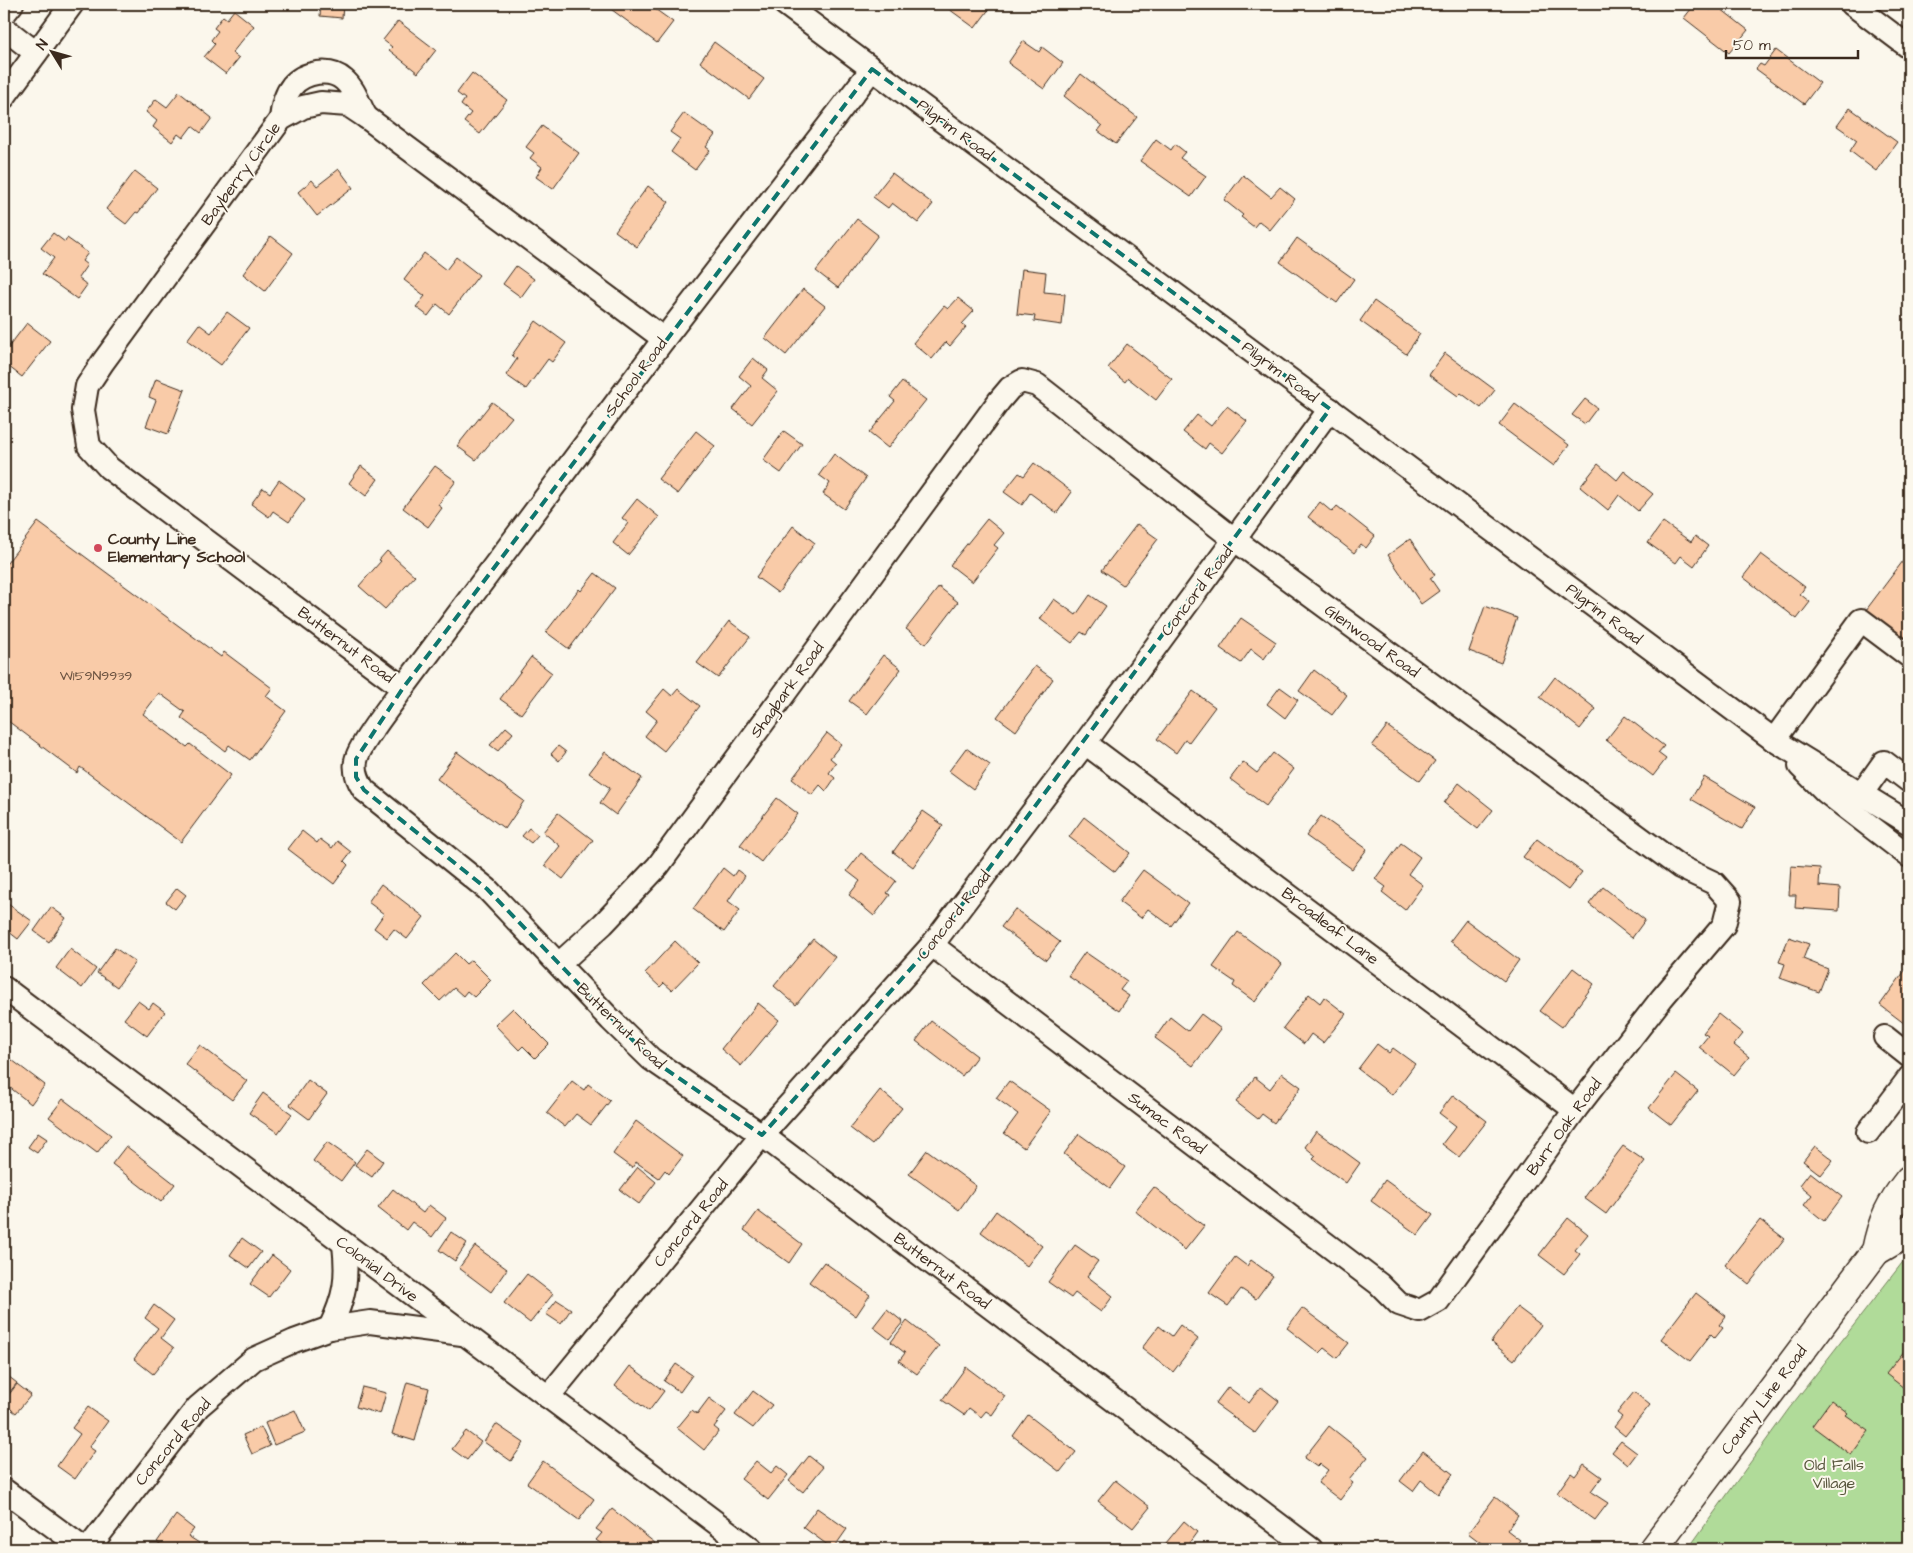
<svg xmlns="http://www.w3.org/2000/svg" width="1913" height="1553" font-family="'Architects Daughter',sans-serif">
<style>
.green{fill:#b0db99;stroke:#76825c}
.building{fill:#f9cba8;stroke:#3b2a1e}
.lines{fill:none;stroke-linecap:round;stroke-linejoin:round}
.minor-casing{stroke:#3b2a1e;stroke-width:26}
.major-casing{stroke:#3b2a1e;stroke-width:31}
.minor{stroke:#fbf7ec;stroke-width:22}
.major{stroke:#fbf7ec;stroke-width:28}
.marked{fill:none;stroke:#0f766e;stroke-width:4;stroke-dasharray:10 6;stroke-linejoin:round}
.poi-dot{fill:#d1495b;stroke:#fbf7ec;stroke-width:2}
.labels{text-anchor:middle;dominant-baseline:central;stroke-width:4;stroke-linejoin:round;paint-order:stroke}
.number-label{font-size:14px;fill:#6a5240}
.street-label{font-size:16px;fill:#3b2a1e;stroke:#fbf7ec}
.poi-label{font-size:16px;font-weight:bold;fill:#3b2a1e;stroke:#fbf7ec;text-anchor:start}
.park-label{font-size:16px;fill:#58563d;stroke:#fbf7ec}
</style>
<rect width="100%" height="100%" fill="#fbf7ec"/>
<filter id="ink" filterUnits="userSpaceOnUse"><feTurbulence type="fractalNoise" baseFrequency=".02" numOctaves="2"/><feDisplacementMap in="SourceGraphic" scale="10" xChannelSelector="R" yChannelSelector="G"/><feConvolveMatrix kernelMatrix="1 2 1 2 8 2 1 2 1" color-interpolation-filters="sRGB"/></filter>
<g filter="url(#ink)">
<polygon class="green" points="1909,1254 1909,1549 1688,1549 1788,1410"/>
<g class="building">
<polygon points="321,4 343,4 342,18 320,16"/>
<polygon points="604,4 648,4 673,22 657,43"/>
<polygon points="942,4 993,4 975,28"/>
<polygon points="1695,4 1703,4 1711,10 1716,5 1748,30 1729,53 1684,18"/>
<polygon points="234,10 254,26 232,53 239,58 226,74 204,57 215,44 211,40 218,31 214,28 223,16 227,19"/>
<polygon points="398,21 436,50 418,73 389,50 392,47 383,40"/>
<polygon points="1023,41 1039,52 1042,47 1063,63 1044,89 1008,63"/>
<polygon points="714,42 764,79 749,99 700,62"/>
<polygon points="1776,50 1820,83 1804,104 1756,69 1760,64 1764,66"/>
<polygon points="472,73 507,100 480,134 464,122 471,113 461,105 465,99 457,93"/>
<polygon points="1081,74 1137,117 1116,144 1098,131 1102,126 1064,96"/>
<polygon points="179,92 212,118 201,133 192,126 183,138 178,134 172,142 153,127 157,121 146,112 156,99 167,107"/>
<polygon points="1850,108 1897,142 1876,171 1850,151 1857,140 1837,126"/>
<polygon points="684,113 715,135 706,147 710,150 695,170 671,152 680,139 670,132"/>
<polygon points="542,126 579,153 553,189 536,177 542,167 530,158 534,153 526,147"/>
<polygon points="1156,139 1171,150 1175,144 1185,152 1180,158 1206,176 1191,197 1140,161"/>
<polygon points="339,169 353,188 317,216 298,192 312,180 317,186"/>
<polygon points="135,171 157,188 138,213 136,212 126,224 106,209"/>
<polygon points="892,173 933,204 918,223 892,203 888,208 873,197"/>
<polygon points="1243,175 1271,197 1280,187 1295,199 1270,230 1259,221 1254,227 1241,217 1243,215 1224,200"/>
<polygon points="648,186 669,202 637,247 615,231"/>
<polygon points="857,219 878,235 838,288 816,271"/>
<polygon points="53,233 65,242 67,238 88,253 82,261 87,265 78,278 87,285 77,299 42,274 54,258 41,248"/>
<polygon points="271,236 293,253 265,291 243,274"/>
<polygon points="1297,238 1354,279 1337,303 1280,262"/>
<polygon points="424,253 446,270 456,257 479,275 449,314 437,304 428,316 416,307 425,296 404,280"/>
<polygon points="516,266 534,279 521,297 503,284"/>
<polygon points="1022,269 1046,272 1044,292 1065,294 1062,325 1034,321 1035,316 1017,314"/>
<polygon points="803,289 825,306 786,355 765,338"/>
<polygon points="958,298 974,311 962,324 966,327 950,346 946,342 932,359 913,343 944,306 948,309"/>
<polygon points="1374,301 1420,334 1406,354 1360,321"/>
<polygon points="227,312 249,328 221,365 187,340 199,324 211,333"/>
<polygon points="536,321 566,343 552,362 548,359 526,389 506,375 517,359 512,355"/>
<polygon points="27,323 50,341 22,377 4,363 4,353"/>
<polygon points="1127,344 1172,379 1156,400 1128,378 1125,382 1108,368"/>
<polygon points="1445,353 1495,390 1481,408 1461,393 1458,396 1429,375"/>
<polygon points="753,358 768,370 762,378 778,391 752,424 733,409 751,386 739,376"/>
<polygon points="156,379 185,390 168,434 146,426 156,400 149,397"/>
<polygon points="902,382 926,400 888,448 869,433 895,401 890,397"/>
<polygon points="1585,399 1597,408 1585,424 1572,415"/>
<polygon points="492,402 512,417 476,460 457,446"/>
<polygon points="1515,404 1569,445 1554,466 1499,425"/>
<polygon points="1227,406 1247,421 1222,453 1209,443 1205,449 1183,432 1197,415 1211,426"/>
<polygon points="696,431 715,446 678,494 658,479"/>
<polygon points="784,431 802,444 781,473 763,460"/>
<polygon points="834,454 866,478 844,509 823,494 830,483 819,475"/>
<polygon points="1034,463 1072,492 1057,513 1030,493 1022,505 1004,492 1019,473 1024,476"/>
<polygon points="1598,464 1617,480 1624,471 1653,494 1638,511 1619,495 1608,510 1580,487"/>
<polygon points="361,466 378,479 366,496 349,483"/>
<polygon points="435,466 456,481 438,505 442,508 428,527 403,508"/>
<polygon points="279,480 305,499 289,522 273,511 269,517 251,504 263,488 270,493"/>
<polygon points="637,499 659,517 628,555 613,543 628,523 622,518"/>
<polygon points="1320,502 1332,512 1337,506 1375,536 1366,548 1361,544 1354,553 1308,517"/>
<polygon points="987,519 1004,533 994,545 998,548 972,582 950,565"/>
<polygon points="38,522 221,657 224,652 272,688 266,696 286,711 250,760 229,745 225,751 181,718 185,712 159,693 143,714 187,747 190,744 231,775 181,842 80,767 77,773 4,718 4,567"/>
<polygon points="1663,522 1691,542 1695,536 1708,546 1694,566 1681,556 1676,563 1648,543"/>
<polygon points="1137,524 1158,539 1123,585 1102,570"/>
<polygon points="793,526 815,543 778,593 756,577"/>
<polygon points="1410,539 1435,575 1430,578 1439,591 1421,604 1388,555"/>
<polygon points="387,551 415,576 385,609 359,586 381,561 379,560"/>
<polygon points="1909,553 1909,649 1863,614"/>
<polygon points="1761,554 1805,587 1800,594 1810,602 1797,619 1743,577"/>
<polygon points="595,573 615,588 569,649 546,632 579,589 581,591"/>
<polygon points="939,587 958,602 926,644 906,629"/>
<polygon points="1090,595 1106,606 1086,635 1081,632 1072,643 1040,619 1054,599 1076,615"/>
<polygon points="1485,606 1517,618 1501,663 1469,651"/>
<polygon points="1241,618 1276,642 1264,659 1251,649 1241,663 1220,648"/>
<polygon points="729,621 750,637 718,678 697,663"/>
<polygon points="883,655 901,669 867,714 849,701"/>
<polygon points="531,657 552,673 521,714 500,699"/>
<polygon points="1035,666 1053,679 1016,731 997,717"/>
<polygon points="1314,670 1347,695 1332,715 1299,691"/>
<polygon points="1555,677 1596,709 1580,729 1540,697"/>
<polygon points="1280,687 1298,700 1285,718 1267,704"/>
<polygon points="664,689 672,696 678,689 700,706 664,751 645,736 657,720 646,711"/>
<polygon points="1193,691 1215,707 1189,742 1185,740 1176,753 1157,739"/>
<polygon points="1625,716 1664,746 1658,753 1666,759 1653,776 1606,740"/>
<polygon points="1387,726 1435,761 1420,781 1372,746"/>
<polygon points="506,727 513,733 498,751 490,745"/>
<polygon points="827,733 841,744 830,758 836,763 829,773 835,778 826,791 820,785 812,795 792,779"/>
<polygon points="558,746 566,752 559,761 551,754"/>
<polygon points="966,748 990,765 973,789 949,771"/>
<polygon points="457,752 524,801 505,829 437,779"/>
<polygon points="605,752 642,778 616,815 600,803 610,788 589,773"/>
<polygon points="1273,753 1294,769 1266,806 1230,779 1243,762 1257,773"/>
<polygon points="1704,777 1755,807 1742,829 1691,799"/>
<polygon points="1459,783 1493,810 1478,829 1444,803"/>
<polygon points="777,798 798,814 761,862 740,845"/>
<polygon points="923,811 943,825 913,867 893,852"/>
<polygon points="558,813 593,840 563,879 545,865 560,846 543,832"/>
<polygon points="1321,816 1367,849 1352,869 1306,836"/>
<polygon points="1084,817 1130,853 1115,872 1069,837"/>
<polygon points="529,828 538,835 531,843 522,836"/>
<polygon points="302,831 317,843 320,839 332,848 337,841 351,852 344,861 348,865 334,884 288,849"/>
<polygon points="1537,839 1582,872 1568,890 1523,857"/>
<polygon points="1401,843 1420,857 1408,874 1423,885 1405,910 1382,892 1386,887 1375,879"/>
<polygon points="861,853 896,881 887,893 890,895 874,916 849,895 860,881 847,871"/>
<polygon points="1791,866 1820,868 1819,886 1840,888 1839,911 1795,908 1796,895 1789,895"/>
<polygon points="723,868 733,876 737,870 745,876 728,901 740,910 724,932 693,909"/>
<polygon points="1143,870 1188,903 1171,926 1148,909 1141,918 1119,902"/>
<polygon points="381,884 424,917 407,939 394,929 387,938 374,928 384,914 368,902"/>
<polygon points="1603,887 1645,920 1632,938 1589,904"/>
<polygon points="177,888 186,895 175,909 166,902"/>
<polygon points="5,902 32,921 18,939 4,928"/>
<polygon points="51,907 66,918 49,942 34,931"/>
<polygon points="1015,909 1060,942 1046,960 1001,927"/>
<polygon points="1466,920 1519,960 1504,981 1450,941"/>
<polygon points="1238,932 1282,964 1255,1002 1233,986 1235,982 1213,967"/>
<polygon points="1789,937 1809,944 1803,959 1828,969 1819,992 1780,978 1785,964 1779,962"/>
<polygon points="813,939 835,957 796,1005 774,986"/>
<polygon points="675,941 698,963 672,990 664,983 660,987 645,973"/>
<polygon points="115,948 135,962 117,987 97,973"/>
<polygon points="70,949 96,969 82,988 56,968"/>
<polygon points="1085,952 1127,981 1120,990 1129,996 1119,1011 1068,976"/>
<polygon points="455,953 466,964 471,960 491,980 474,997 467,991 463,996 454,988 440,1001 424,985"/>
<polygon points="1909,965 1909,1027 1880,1005"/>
<polygon points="1573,968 1594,984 1562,1027 1540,1011"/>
<polygon points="1309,994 1320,1003 1324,997 1346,1014 1323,1043 1311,1034 1304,1044 1283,1028"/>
<polygon points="138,1001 149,1009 153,1003 165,1012 147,1036 124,1019"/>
<polygon points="758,1003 779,1020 741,1066 721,1049"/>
<polygon points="513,1008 549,1044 535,1058 523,1046 519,1050 495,1025"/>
<polygon points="1201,1014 1221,1029 1193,1066 1155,1038 1170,1017 1188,1031"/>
<polygon points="1718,1014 1743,1034 1734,1045 1749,1057 1734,1075 1699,1047 1708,1036 1703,1033"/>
<polygon points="931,1021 977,1056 962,1076 916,1041"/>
<polygon points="1377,1044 1389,1053 1393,1048 1415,1064 1392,1095 1358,1069"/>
<polygon points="200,1045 247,1081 232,1100 185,1064"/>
<polygon points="4,1054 45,1085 31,1104 4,1083"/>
<polygon points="1282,1073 1301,1087 1274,1123 1262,1114 1258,1119 1236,1102 1255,1077 1270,1089"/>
<polygon points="1676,1074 1698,1091 1671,1125 1649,1108"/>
<polygon points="308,1080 327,1094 309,1119 290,1105"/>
<polygon points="572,1081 584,1090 588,1084 610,1101 591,1125 576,1114 565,1127 547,1113"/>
<polygon points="1009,1081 1051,1111 1024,1148 1004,1133 1018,1114 996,1098"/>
<polygon points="880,1090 902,1108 872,1145 850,1128"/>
<polygon points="263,1093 292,1114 278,1133 249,1113"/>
<polygon points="1453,1095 1487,1121 1459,1157 1442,1144 1456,1126 1439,1113"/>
<polygon points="63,1099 111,1135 97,1153 49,1117"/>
<polygon points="636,1121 683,1156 669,1174 665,1170 659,1178 636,1162 632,1168 613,1154"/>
<polygon points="1316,1131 1360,1163 1346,1183 1313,1159 1316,1156 1305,1147"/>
<polygon points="38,1133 47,1139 37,1153 28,1147"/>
<polygon points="1079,1134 1125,1167 1110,1188 1064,1154"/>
<polygon points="327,1142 355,1162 341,1181 313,1161"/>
<polygon points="126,1146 175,1184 161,1202 112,1164"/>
<polygon points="1623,1146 1645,1161 1606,1214 1584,1198"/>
<polygon points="1815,1146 1833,1160 1821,1175 1803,1161"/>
<polygon points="367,1149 383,1161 372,1177 355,1165"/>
<polygon points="927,1150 976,1186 959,1210 909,1174"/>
<polygon points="638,1167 656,1182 639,1204 620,1190"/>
<polygon points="1810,1172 1842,1197 1824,1221 1804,1205 1812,1195 1800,1185"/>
<polygon points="1385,1180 1433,1215 1418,1235 1371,1201"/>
<polygon points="1154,1187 1204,1226 1185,1250 1135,1211"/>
<polygon points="393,1189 423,1213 429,1205 446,1218 432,1237 412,1222 406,1230 378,1208"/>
<polygon points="758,1211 802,1244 789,1263 744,1230"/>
<polygon points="996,1211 1042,1246 1027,1266 981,1232"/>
<polygon points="1568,1218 1588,1234 1575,1250 1580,1254 1564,1274 1539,1255"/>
<polygon points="1760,1220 1785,1239 1749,1284 1725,1265"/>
<polygon points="451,1232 467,1243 455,1261 439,1250"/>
<polygon points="242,1238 261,1252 249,1268 230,1255"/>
<polygon points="1075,1245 1098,1261 1087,1276 1113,1296 1101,1312 1075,1293 1071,1298 1048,1282"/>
<polygon points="475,1246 507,1269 491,1292 459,1268"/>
<polygon points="272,1255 290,1269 269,1297 250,1284"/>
<polygon points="1235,1257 1247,1266 1251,1260 1273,1276 1256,1299 1241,1289 1228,1306 1209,1293"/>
<polygon points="824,1262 870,1295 856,1316 809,1282"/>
<polygon points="527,1274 553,1294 530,1323 504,1303"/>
<polygon points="1696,1293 1726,1316 1719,1325 1723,1328 1715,1338 1711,1334 1690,1361 1661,1339"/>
<polygon points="557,1300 571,1309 561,1324 546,1314"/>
<polygon points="154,1305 174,1320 161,1338 174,1348 153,1374 134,1359 158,1328 145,1318"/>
<polygon points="1517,1307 1541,1325 1514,1360 1491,1342"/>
<polygon points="1302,1308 1349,1343 1337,1358 1324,1348 1319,1353 1287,1328"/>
<polygon points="887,1309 903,1322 889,1339 873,1327"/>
<polygon points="907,1321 939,1346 917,1374 899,1361 905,1353 891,1342"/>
<polygon points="1180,1325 1198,1339 1173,1372 1142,1348 1159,1326 1172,1336"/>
<polygon points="1909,1345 1909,1381 1904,1388 1886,1374"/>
<polygon points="676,1364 692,1375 680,1392 664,1381"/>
<polygon points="630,1366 664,1391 649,1411 615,1386"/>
<polygon points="966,1367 1005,1396 992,1415 986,1411 981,1417 969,1408 964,1415 942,1400"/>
<polygon points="4,1373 17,1383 4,1399"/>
<polygon points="407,1382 429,1388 415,1441 392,1434"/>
<polygon points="17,1384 31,1395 16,1413 4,1404 4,1401"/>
<polygon points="362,1387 386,1393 380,1414 356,1407"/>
<polygon points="1228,1387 1249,1403 1261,1387 1279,1401 1255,1433 1215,1404"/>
<polygon points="753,1391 772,1405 753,1428 735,1415"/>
<polygon points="1634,1392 1650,1405 1625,1436 1614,1427 1622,1417 1617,1413"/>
<polygon points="709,1398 726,1411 714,1427 719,1431 704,1450 677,1428 692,1410 697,1414"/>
<polygon points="1831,1400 1848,1413 1846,1415 1869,1431 1851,1455 1812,1426"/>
<polygon points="88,1407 108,1421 89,1447 95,1451 75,1479 57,1466 80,1434 72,1428"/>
<polygon points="295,1410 305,1432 274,1445 265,1423"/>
<polygon points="1028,1415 1076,1452 1060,1472 1013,1436"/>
<polygon points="496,1424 524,1443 511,1461 484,1442"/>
<polygon points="1329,1426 1368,1457 1349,1480 1353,1483 1340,1500 1318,1483 1328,1470 1320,1464 1317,1467 1304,1458"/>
<polygon points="261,1427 270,1446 252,1454 243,1435"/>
<polygon points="466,1431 481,1442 467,1460 452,1449"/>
<polygon points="1621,1441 1637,1453 1628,1465 1612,1452"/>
<polygon points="1423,1451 1453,1474 1438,1494 1421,1480 1413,1491 1400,1481"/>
<polygon points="809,1456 823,1467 803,1492 789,1481"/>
<polygon points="543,1461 594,1499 579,1520 527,1483"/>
<polygon points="756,1461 771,1473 777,1466 788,1475 768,1500 741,1479"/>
<polygon points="1584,1464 1602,1477 1591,1492 1608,1503 1595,1520 1557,1493 1571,1473 1575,1476"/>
<polygon points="1115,1480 1150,1507 1133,1528 1098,1501"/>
<polygon points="1495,1497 1518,1515 1507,1530 1520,1540 1513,1549 1489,1549 1468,1533"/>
<polygon points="817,1508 847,1529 833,1549 803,1527"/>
<polygon points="612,1509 655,1543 650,1549 622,1549 616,1544 612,1549 608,1549 596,1540 602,1533 596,1529"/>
<polygon points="176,1515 194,1529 188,1536 199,1543 196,1547 199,1549 167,1549 157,1542"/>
<polygon points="1184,1521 1197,1532 1189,1543 1197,1549 1161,1549"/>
<polygon points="845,1541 855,1549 839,1549"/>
</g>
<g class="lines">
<g class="minor-casing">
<g id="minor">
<polyline points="785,4 1774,740 1909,823"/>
<polyline points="1852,4 1909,47"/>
<polyline points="4,14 12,4"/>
<polyline points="4,28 36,53"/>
<path d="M872,69L664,339L403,688C393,702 358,746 356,761C354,772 358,781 364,790L487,889L611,1020L651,1059L762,1135L1311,1549"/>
<polyline points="4,97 72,4"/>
<path d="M281,119C282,108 284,96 292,86C304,72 330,67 344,80C355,89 359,105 366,117"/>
<polyline points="403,688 109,468 89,446 83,410 87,386 103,362 281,119 303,107 321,103 348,105 366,117 664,339"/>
<polyline points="1774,740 1861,620 1909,656"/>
<polyline points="1085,743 1575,1110"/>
<polyline points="1800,766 1826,792 1909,856"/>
<polyline points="1862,793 1884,762 1909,781"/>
<polyline points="559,964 603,924 658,866 999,401 1010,388 1022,381 1037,385 1235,540 1680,867 1714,883 1730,901 1724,925 1662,998 1575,1110 1438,1301 1420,1311 1399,1304 1379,1284 932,945"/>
<polyline points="4,988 751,1549"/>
<polyline points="1885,1037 1909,1056"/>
<polyline points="1868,1132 1909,1078"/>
<path d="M330,1328C345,1296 348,1280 344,1244"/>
<polyline points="548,1397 762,1135 932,945 1085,743 1330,409"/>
<polyline points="4,1490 84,1549"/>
<polyline points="88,1549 198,1407 254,1359 294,1341 330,1328 370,1322 462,1334"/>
</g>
</g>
<g class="major-casing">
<g id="major">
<polyline points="1876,1251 1900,1237 1909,1229"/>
<path d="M1653,1549L1876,1251C1882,1221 1890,1204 1909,1180"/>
</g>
</g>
<use href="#minor" class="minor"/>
<use href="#major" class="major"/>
</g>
</g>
<path class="marked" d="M872,69L1330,409L932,945L762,1135L651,1059L487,889L364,790L356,777V759L403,688Z"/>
<circle class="poi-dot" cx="98" cy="548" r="5"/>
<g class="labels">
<g class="number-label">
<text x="96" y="676">W159N9939</text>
</g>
<g class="street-label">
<text transform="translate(955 130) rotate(37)">Pilgrim Road</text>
<text transform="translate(241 174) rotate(-54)">Bayberry Circle</text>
<text transform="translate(1280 372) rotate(37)">Pilgrim Road</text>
<text transform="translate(636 377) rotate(-53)">School Road</text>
<text transform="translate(1197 591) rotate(-53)">Concord Road</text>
<text transform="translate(1604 614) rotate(37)">Pilgrim Road</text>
<text transform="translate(1372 641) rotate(36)">Glenwood Road</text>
<text transform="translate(346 645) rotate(37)">Butternut Road</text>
<text transform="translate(787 690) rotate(-54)">Shagbark Road</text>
<text transform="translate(954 915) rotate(-52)">Concord Road</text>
<text transform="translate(1330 926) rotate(37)">Broadleaf Lane</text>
<text transform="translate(621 1026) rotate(44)">Butternut Road</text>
<text transform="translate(1167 1123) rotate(37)">Sumac Road</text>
<text transform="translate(1564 1127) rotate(-54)">Burr Oak Road</text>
<text transform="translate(691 1223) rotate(-51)">Concord Road</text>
<text transform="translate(377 1269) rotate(37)">Colonial Drive</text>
<text transform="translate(942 1271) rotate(37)">Butternut Road</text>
<text transform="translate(1764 1400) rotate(-53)">County Line Road</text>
<text transform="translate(173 1442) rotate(-50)">Concord Road</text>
</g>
<g class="poi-label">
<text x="108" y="539">County Line<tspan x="108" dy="18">Elementary School</tspan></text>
</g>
<g class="park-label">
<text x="1834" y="1465">Old Falls<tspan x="1834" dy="18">Village</tspan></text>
</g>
</g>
<rect width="1913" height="1553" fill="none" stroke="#fbf7ec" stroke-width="20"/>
<rect x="10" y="10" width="1893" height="1533" fill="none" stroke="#3b2a1e" stroke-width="2" filter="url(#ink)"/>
<g transform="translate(52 52) rotate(307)" stroke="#fbf7ec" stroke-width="4" paint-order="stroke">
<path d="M0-4L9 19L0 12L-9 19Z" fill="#3b2a1e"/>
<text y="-8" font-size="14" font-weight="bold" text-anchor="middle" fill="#3b2a1e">N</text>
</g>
<path d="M1726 50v8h132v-8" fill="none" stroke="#3b2a1e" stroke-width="2.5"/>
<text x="1733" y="50" font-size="15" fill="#3b2a1e" stroke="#fbf7ec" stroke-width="4" paint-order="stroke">50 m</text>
</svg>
